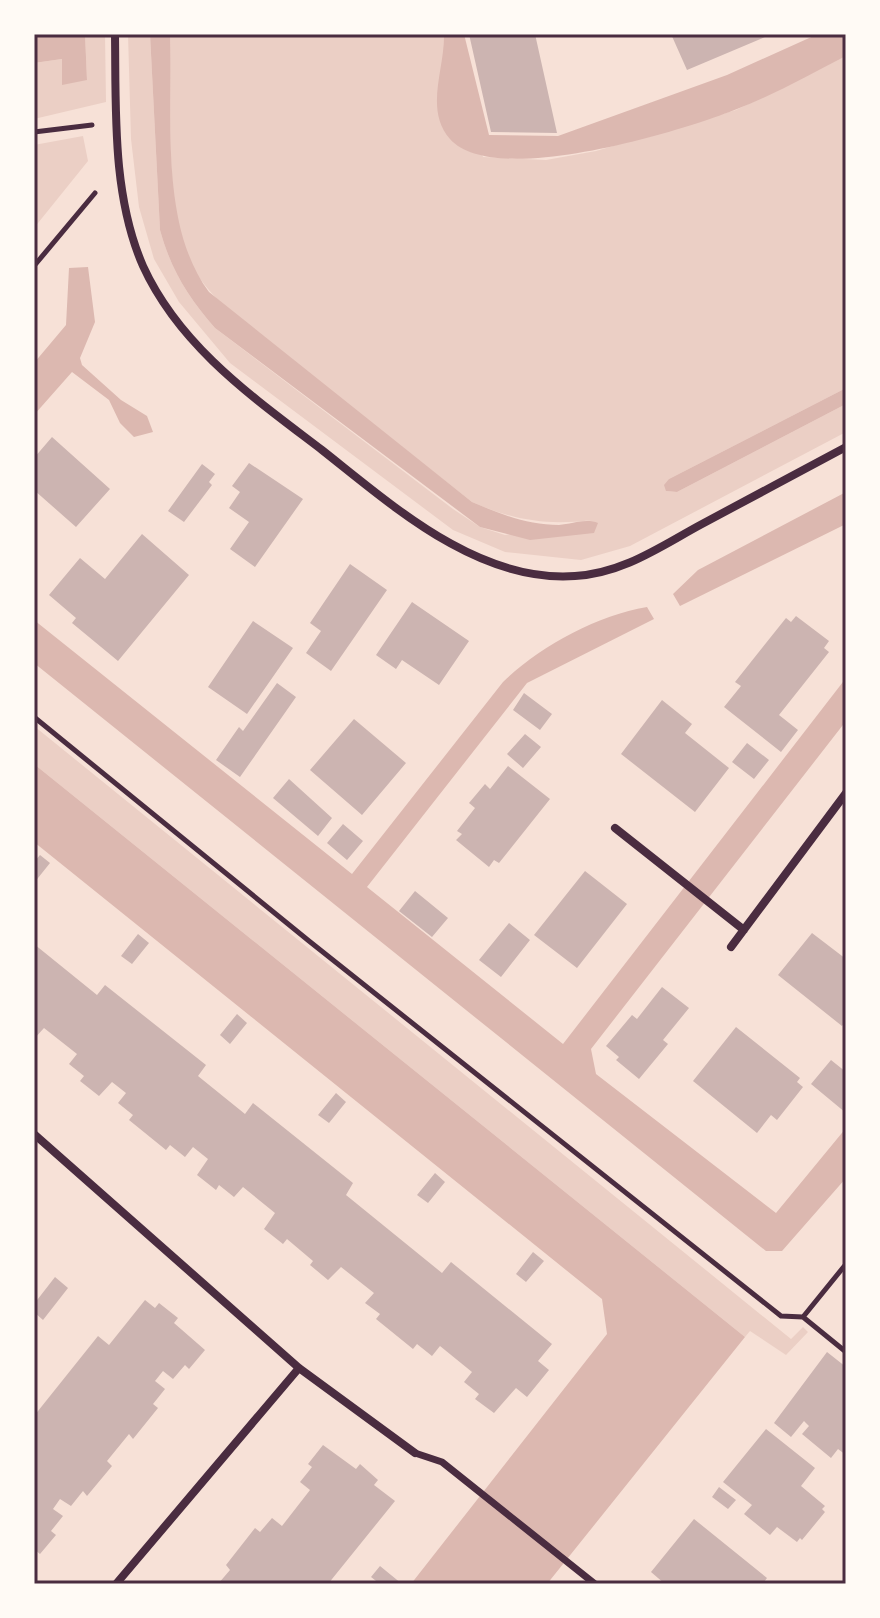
<svg xmlns="http://www.w3.org/2000/svg" width="880" height="1618" viewBox="0 0 880 1618" font-family="Poppins,sans-serif">
<style>
.green{fill:#ebcfc5}
.water{fill:#dcb8b0}
.building{fill:#ccb4b1}
.lines{fill:none;stroke-linecap:round;stroke-linejoin:round}
.path{stroke:#4a2c40;stroke-width:5}
.pedestrian{stroke:#4a2c40;stroke-width:7}
.minor{stroke:#4a2c40;stroke-width:8}
.neatline{fill:none;stroke:#4a2c40;stroke-width:3}
</style>
<rect width="100%" height="100%" fill="#f7e1d7"/>
<path class="green" d="M85,34H105L106,102L34,119V63L62,59L87,80Z
M128,34H150L160,230C171,270 188,297 215,328L453,509L480,527L505,535L592,520C547,526 513,520 472,502L228,310C208,291 191,271 183,244C165,185 172,97 170,34H444V49L483,157L546,160L596,151L736,110L846,56V388L669,479L666,491L677,492L846,404V432L630,546L581,560L505,552L453,530L230,363L179,302L154,259L139,207L131,139Z
M83,136L88,161L34,228V145Z
M34,726L791,1339L803,1327L808,1332L786,1355L750,1331L745,1337L34,764Z"/>
<path class="water" d="M34,34H85L87,80L62,85V59L34,63Z
M150,34H170C173,115 159,225 209,292L472,502C500,514 528,525 559,525C572,524 586,518 598,523L594,533L530,540L480,527L215,328C188,297 171,270 160,230Z
M444,34H464L489,135L558,136L727,75L818,34H846V56C810,74 774,95 737,109C682,131 494,189 450,139C424,109 445,69 444,34Z
M88,267L95,322L80,358L82,365L121,400L147,416L153,432L134,437L120,423L109,400L72,372L34,415V363L66,325L69,268Z
M846,388V404L677,492L666,491L664,485L669,479Z
M846,492V524L680,606L673,594L698,570Z
M647,607L654,619L527,683L367,887L563,1044L846,678V721L591,1049L596,1074L776,1213L846,1128V1178L782,1251H766L34,663V620L352,874L503,682C540,646 596,616 647,607Z
M34,764L745,1337L547,1584H411L607,1334L602,1299L34,842Z"/>
<path class="building" d="M469,34H535L557,133L491,132Z
M671,34H772L687,70Z
M52,437L110,489L76,527L34,490V458Z
M249,463L303,499L255,567L230,549L249,522L229,508L240,492L232,486Z
M202,464L215,474L209,482L212,485L184,522L168,511Z
M142,534L189,575L118,661L72,623L76,618L49,595L80,558L105,579Z
M350,564L387,590L331,671L306,653L321,631L310,623Z
M412,602L469,641L439,685L402,660L396,669L376,655Z
M796,616L829,641L824,648L829,652L779,715L798,730L781,752L724,707L741,686L735,682L786,618L791,622Z
M253,621L293,648L247,714L208,687Z
M277,683L296,697L240,777L216,760L239,727L243,731Z
M524,693L552,714L540,730L513,710Z
M662,700L692,724L685,733L729,768L695,812L621,754Z
M354,719L406,763L362,815L310,770Z
M525,734L541,747L523,768L507,754Z
M747,743L769,760L754,779L732,762Z
M508,766L550,799L499,863L494,860L489,867L456,840L462,834L457,831L475,808L469,803L485,784L490,789Z
M289,779L332,818L318,836L273,798Z
M343,824L363,841L347,860L327,843Z
M40,855L50,863L34,883V862Z
M585,871L627,904L577,968L534,935Z
M415,891L448,918L432,937L399,911Z
M509,923L530,940L501,977L479,960Z
M812,933L846,959V1021L842,1026L778,975Z
M138,934L149,943L132,964L121,956Z
M34,944L97,995L105,985L206,1065L198,1076L245,1114L253,1103L353,1183L346,1195L442,1273L451,1262L552,1344L538,1361L549,1370L527,1397L516,1388L494,1413L475,1399L479,1394L464,1382L472,1372L440,1346L432,1356L417,1344L413,1349L376,1319L380,1314L365,1303L374,1293L341,1267L328,1280L310,1265L313,1261L287,1239L283,1244L264,1229L275,1213L243,1187L234,1197L219,1185L216,1190L197,1175L208,1159L193,1147L185,1157L170,1145L166,1150L129,1120L133,1115L118,1103L126,1093L112,1082L99,1096L80,1081L84,1076L69,1064L77,1054L44,1028L34,1039Z
M662,987L689,1008L663,1040L668,1044L639,1079L616,1060L619,1057L606,1046L632,1015L637,1019Z
M237,1014L247,1023L230,1044L220,1035Z
M736,1027L800,1078L797,1082L803,1087L777,1120L771,1115L757,1133L693,1081Z
M831,1060L846,1072V1113L811,1084Z
M336,1093L346,1102L329,1123L318,1115Z
M435,1173L445,1182L428,1203L417,1195Z
M533,1252L544,1261L526,1282L516,1274Z
M55,1277L68,1288L43,1320L34,1312V1304Z
M145,1300L155,1308L159,1303L178,1318L174,1323L205,1350L189,1369L185,1365L173,1379L163,1371L155,1381L165,1389L153,1404L158,1408L133,1439L129,1434L107,1461L112,1466L87,1496L83,1491L71,1506L60,1499L53,1509L63,1516L51,1531L56,1535L40,1554L34,1549V1416L98,1336L109,1345Z
M827,1352L846,1367V1455L838,1449L831,1458L802,1434L809,1426L804,1421L791,1437L774,1423Z
M766,1429L815,1468L801,1486L825,1506L822,1509L825,1512L802,1540L800,1538L797,1542L777,1527L770,1535L744,1514L752,1505L723,1482Z
M323,1445L356,1469L360,1464L378,1480L374,1485L395,1501L328,1584H218L230,1570L226,1565L255,1528L260,1532L272,1518L282,1526L310,1490L300,1482L312,1467L308,1464Z
M719,1487L736,1500L728,1509L712,1497Z
M694,1519L767,1578L764,1582L768,1584H665L651,1572Z
M380,1566L402,1584H380L371,1577Z"/>
<g class="lines">
<path class="path" d="M34,132L92,125
M34,266L95,193
M34,717L309,941L781,1316L803,1317L846,1264
M803,1317L846,1352"/>
<path class="pedestrian" d="M415,1453L442,1462L595,1584"/>
<path class="minor" d="M115,34C116,110 112,195 143,266C180,347 254,398 322,450C393,506 478,583 575,576C624,573 661,546 702,524C750,498 798,473 846,447
M615,828L744,930
M731,947L846,793
M34,1134L299,1368L415,1453
M116,1584L299,1368"/>
</g>
<rect width="880" height="1618" fill="none" stroke="#fffaf5" stroke-width="72"/>
<rect x="36" y="36" width="808" height="1546" class="neatline"/>
</svg>
